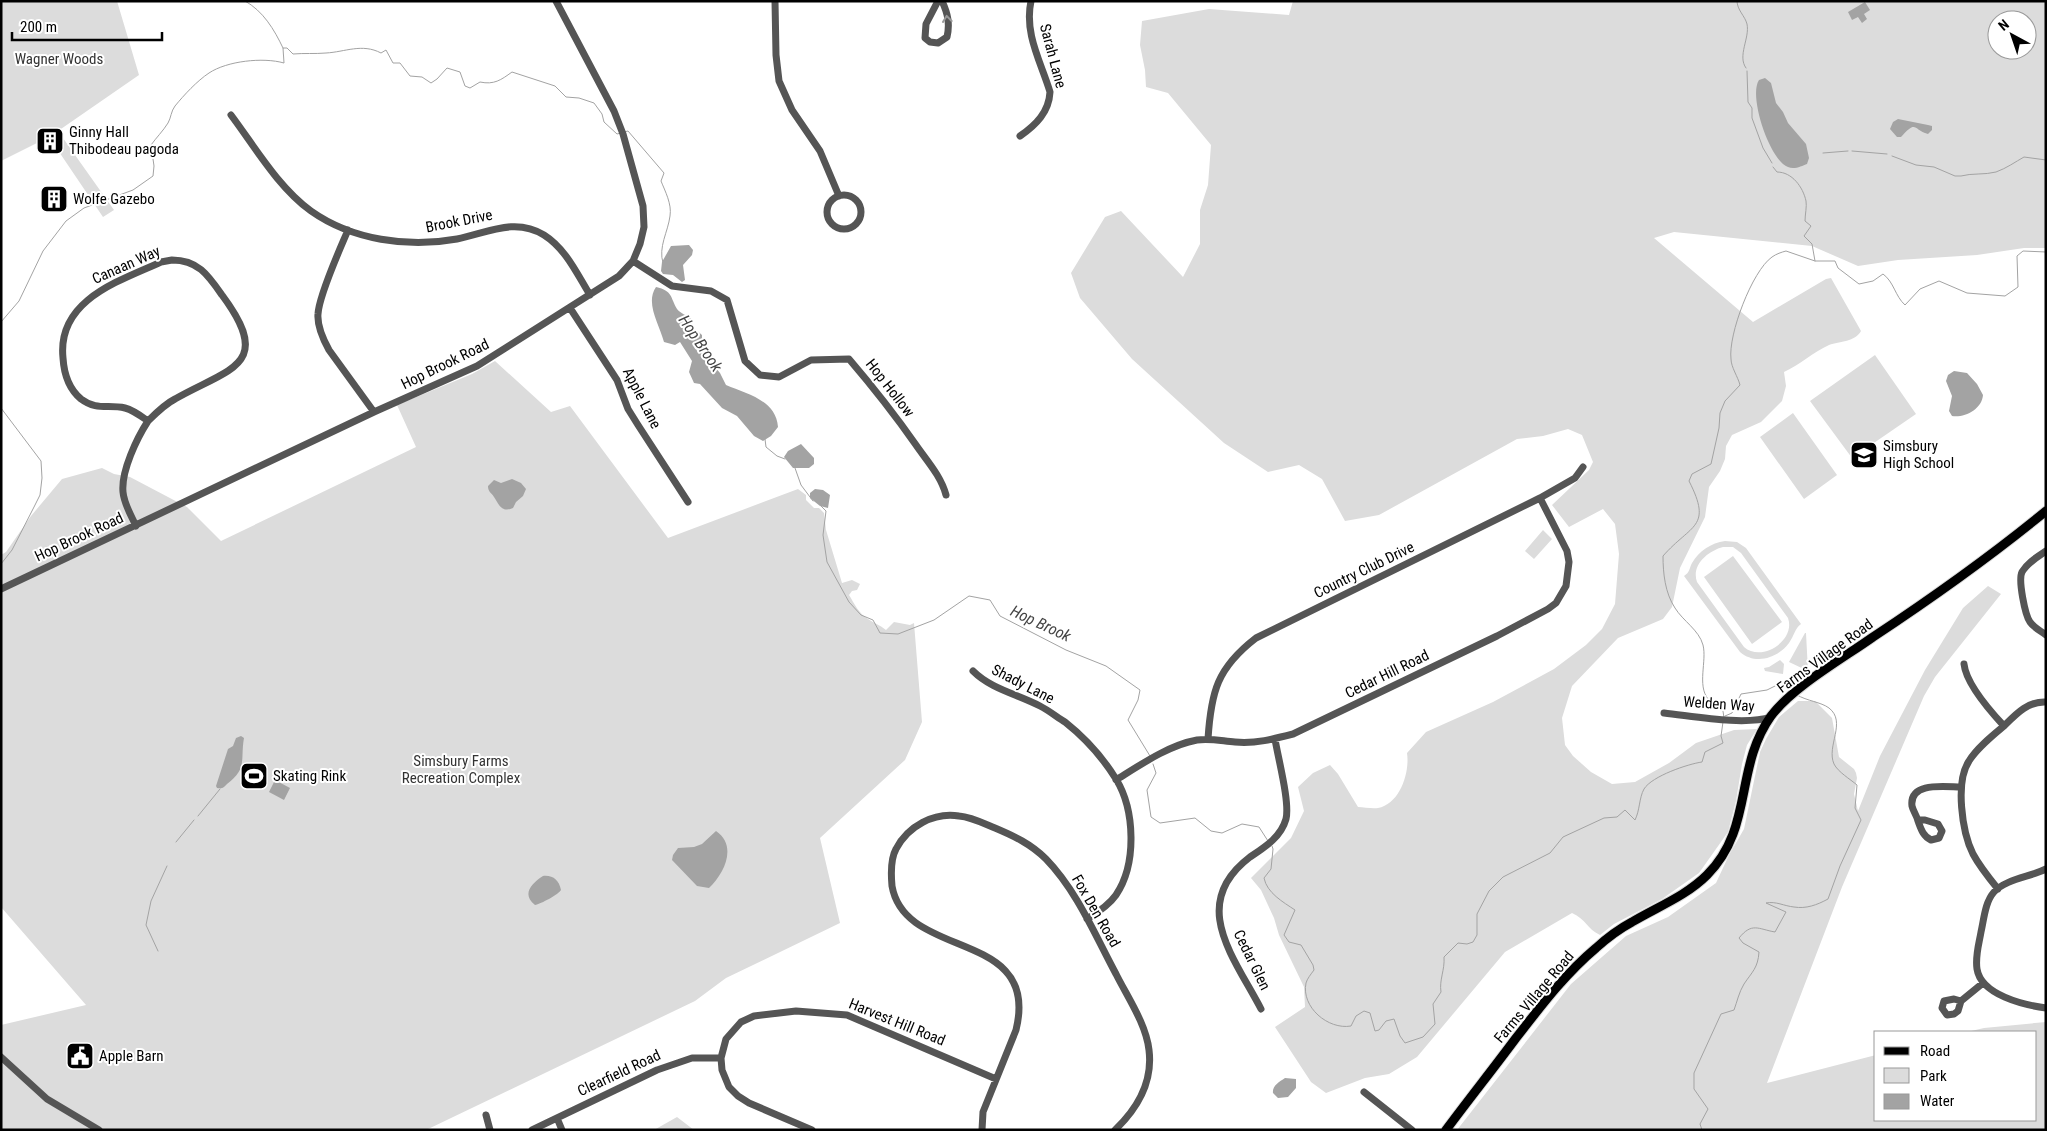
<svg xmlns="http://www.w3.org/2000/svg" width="2047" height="1131" viewBox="0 0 2047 1131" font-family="'Roboto Condensed',sans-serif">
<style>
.green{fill:#dcdcdc;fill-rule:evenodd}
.water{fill:#a3a3a3}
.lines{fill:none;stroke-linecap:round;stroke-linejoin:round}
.stream{stroke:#a3a3a3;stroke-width:1}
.major-casing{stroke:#dbdbdb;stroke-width:11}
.minor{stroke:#555;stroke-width:7}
.major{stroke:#000;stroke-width:9}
.oneway{stroke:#999}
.labels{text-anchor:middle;stroke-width:4;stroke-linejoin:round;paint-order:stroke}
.street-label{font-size:15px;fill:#000;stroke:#fff}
.park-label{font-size:15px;fill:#333;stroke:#fff}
.poi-label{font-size:15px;fill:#000;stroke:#fff;text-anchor:start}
.water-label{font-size:16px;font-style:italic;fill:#444;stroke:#fff}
</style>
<rect width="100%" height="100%" fill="#fff"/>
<path class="green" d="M1,1H117L139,75L58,131L114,210L103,217L49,137L1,161Z
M1293,1H2046V248H2024L1977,255L1898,260L1858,266L1812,246L1674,232L1654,238L1753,322L1826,279L1831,278L1861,331C1855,342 1840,341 1829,345C1813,352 1800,365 1784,372L1786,386L1782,401L1761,422L1732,435L1726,446L1725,459L1720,471L1709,487L1705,517L1680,568L1672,607L1663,619L1618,638L1572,686L1562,718L1565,745L1573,756L1591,772L1612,784L1635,782L1669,763L1696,743L1734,730L1757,729L1747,745L1742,764L1736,801L1728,832L1699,873L1662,899L1614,924L1600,935C1587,929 1586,919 1572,913L1505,952L1417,1057L1389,1074L1365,1078L1326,1093L1311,1082L1275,1027L1305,1007L1304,987L1279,935L1274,918L1261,890L1251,878L1291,838L1304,811L1298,787L1313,773L1330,765L1338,774L1358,807C1364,807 1372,809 1378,808C1400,804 1410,772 1407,753L1426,732L1493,702L1554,669L1586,645L1602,629L1615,604L1619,554L1615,524L1603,509L1569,527L1552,505L1589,470L1593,462L1582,435L1568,429L1543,436L1517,439L1379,515L1345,521L1322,479L1299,465L1268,472L1224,443L1132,359L1080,298L1071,273L1105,217L1121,211L1183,277L1200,244V210L1208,185L1211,145L1168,93L1146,87L1145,70L1140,45L1142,21L1209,9L1289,15ZM1997,20H2027V50H1997Z
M1875,355L1916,414L1852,458L1810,401Z
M495,361L551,412L570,406L668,538L798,489L806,495V500L814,508H819L824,513L826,530L842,583L852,580L860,584L857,590L852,591L849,595C854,603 859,614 868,619C874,623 880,625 886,630L894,622L910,625L914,623L922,722L905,760L820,838L840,923L726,978L695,1001L426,1130H1V1025L86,1005L1,907V555L6,552L31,516L62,479L102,468L114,474L130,477L187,507L221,541L416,447L397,405L472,374Z
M1793,413L1837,475L1804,499L1760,437Z
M1543,530L1552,539L1534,559L1525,551Z
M1725,541L1737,542L1746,548L1801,624C1795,628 1794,636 1789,643C1777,659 1755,665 1740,652L1684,576C1690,572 1689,569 1692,563C1699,551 1711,543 1725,541ZM1723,547H1733L1741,553L1788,618C1796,640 1762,663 1744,647L1697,582C1691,565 1708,551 1723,547Z
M1733,556L1782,622L1752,644L1704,577Z
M1988,586L2001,594L1935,677L1924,696L1842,887L1767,1083L1876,1055V1120H2036V1032H1967L1984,1028L2046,1022V1130H1457L1571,984L1626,936L1668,917L1716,883L1729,855L1744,829L1760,752L1766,739L1779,717L1798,701H1815L1832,718L1839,757L1854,769L1856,773L1857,778L1854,794L1858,811L1880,756L1925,670L1963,608Z
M1805,633H1806L1808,671L1789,662Z
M1780,660L1784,664L1783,674L1765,671L1764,668L1769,667Z
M677,1117L694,1130H654Z"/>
<path class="water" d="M1865,2L1870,10L1864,14L1867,19L1862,23L1858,17L1852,20L1848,12Z
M1765,78L1771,83L1776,103L1783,112L1788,123L1806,144L1809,158L1807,164C1802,166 1794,170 1788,167C1770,161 1748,96 1759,80Z
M1898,119L1928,125L1932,126V130L1928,134C1913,130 1917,119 1901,137H1897L1890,129L1893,122Z
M689,245L693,250L692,255L683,265L685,280L682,282L673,275L663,274L661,271L662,262L671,246Z
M656,287C673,291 670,297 677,309C680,313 687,316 691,318L692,326L702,335V356L707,363L715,367L720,373L726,385C747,394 776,400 778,427L771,436L763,441L754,436L737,416L722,408L700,384L694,383L689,372L692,361L680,342L675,345L664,342C659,324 645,303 656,287Z
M1954,371L1967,373L1977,384L1983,395C1982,409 1965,418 1952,416L1949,411L1952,396L1946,381L1948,375Z
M801,444L814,458V464L809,468H793L784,457L788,451Z
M512,479L521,483L526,489L523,496L516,502L513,508C502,513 499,505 494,497C491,492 488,492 488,486L494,480L501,483Z
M815,489L823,490L830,495L828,508L820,506L810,498V493Z
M241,736L244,738C240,760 248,768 227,784C223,788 223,789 217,788L216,786L228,749L233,746L236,738Z
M275,780L290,788L284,800L269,792Z
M716,831C738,846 724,874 709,888L697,886L672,860L673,855L678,848L694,847L702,844Z
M543,876C553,875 559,880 561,890C559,894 541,904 535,905C521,894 532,883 543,876Z
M1285,1078L1296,1079V1088L1288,1097L1278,1098L1273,1093C1272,1086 1279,1082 1285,1078Z"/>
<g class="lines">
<path class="stream" d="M245,1C263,11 274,29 283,48
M1737,1C1737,10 1745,16 1747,24C1750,38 1737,56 1746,68
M1747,71L1748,102L1752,108V118L1763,148L1772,163
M624,132L628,131L664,173L661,181C665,191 672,204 670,216C668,232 658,247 663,263
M1852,151L1887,154
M1823,153L1848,151
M1892,156L1916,165L1934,167L1955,176H1961C1971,173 1985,175 1996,172C2007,168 2015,162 2024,157L2046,160
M1773,167L1777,172C1792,172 1803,187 1806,201C1807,206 1805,215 1805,221L1811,226L1804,236L1812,244L1815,261
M1,322L19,301L43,251L66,221L84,208L133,190L153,176L154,166L151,145C156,138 163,131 168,123C171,118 171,111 175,106C184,95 197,81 209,73C227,61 263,57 284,63L283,48H287L293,54C304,53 315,54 326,53C345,52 362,43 381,53L386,50L393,63H400L410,76L422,77L431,83L437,79L447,68L460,72L465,86L470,88L480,82C494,85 501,80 512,72L555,86L566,97L579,98L594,103L602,114L604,122L617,134L621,133
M1,408L41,461L42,478L40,495L34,507L12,550L1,564
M765,439L766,447L777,456L785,459
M795,468L801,485L813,501
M821,506L826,511L823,535L827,562L849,602L861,615L873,620L880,633L898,634L934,620L969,596L990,600L1000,616L1066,650L1106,666L1140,690L1138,700L1128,720L1150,756
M1725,716L1732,713L1741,694L1767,690L1777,685L1784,686L1790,690
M1724,718L1723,711C1719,707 1712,703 1708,699C1697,685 1707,661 1703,645C1699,630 1683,621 1675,608C1665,593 1663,573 1663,556C1691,524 1713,528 1689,481L1692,474L1711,464L1719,428L1720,413L1725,401L1740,385C1738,377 1731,367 1731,359C1728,335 1752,271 1772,257C1776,254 1782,252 1786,251L1815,261H1835L1838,268L1859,284L1873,281L1883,274C1894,282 1895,296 1905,305L1920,289L1939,281L1967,293L2005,296L2018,287L2017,256L2023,251L2046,252
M1153,764L1156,773L1147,790L1151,817L1160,823L1195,818L1211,831L1222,833L1242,824L1259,827L1268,841
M198,816L220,789
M176,842L194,820
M1272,846L1273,849L1271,869L1264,878C1267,893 1283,902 1295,910L1284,935L1289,942L1301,945L1313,965L1314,970C1311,974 1307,979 1306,983C1301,1007 1328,1030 1351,1026L1356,1016L1364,1011L1370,1013L1375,1031L1379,1030L1386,1021L1394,1019L1400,1036L1405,1043L1423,1037L1435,1024L1433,1004L1441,992C1439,980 1445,970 1444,957L1458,943L1467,944L1473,942L1477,935V914L1489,891L1503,877L1550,853L1563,837L1604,818L1617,817L1625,810L1635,820C1640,810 1639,798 1644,789C1652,776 1688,764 1702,762L1705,752L1723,743L1721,736L1723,722
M158,951L146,925L151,901L167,866
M1702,1130L1700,1124L1708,1109L1694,1089V1073L1721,1014L1734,1010C1737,1002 1739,992 1744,984C1752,972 1758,968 1759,952L1743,943L1739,938C1752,922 1758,929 1775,932L1786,912L1766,903C1776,901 1784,906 1794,907C1806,909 1817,905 1828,899L1840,866L1861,820L1855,808L1857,785C1850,779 1838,772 1834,764C1826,746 1847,722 1829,708C1821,702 1807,701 1797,695"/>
<defs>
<path id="major" d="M1446,1130C1469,1099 1493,1069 1516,1038C1541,1006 1565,974 1596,948C1607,938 1619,929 1632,922C1657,907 1686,896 1707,875C1754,828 1734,768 1771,716C1794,686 1842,659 1873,637C1932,598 1991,556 2046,511"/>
</defs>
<use href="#major" class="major-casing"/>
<path class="minor" d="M775,1L776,55L779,81L792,110L820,151L839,196
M938,1L926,24L925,38L930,42L938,43L947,37C950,24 948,14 942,1
M231,115C255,147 278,187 311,211C352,240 408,248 457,239C487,233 515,217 544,235C566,249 577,274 590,295
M1020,136C1036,125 1049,112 1050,92C1041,62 1024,34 1031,1
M827 212a17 17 0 1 1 34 0a17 17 0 1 1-34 0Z
M348,230C340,249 319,295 318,314C317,326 323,339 329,350L374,412
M172,260C198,260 208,275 222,295C275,366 229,368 175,399C165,404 156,413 148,421C141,416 133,410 125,408C108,404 97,411 81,399C69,389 64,374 63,358C57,300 119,281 161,262Z
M633,261L672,286L711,291L727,300L745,361L760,375L779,377L811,360L849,359C873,387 895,415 916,445C927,461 941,476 946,495
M570,308L617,380L628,409L638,425L688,502
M136,526C131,515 124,504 123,492C121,471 137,438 148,421
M2046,551C2037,557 2027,563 2022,572C2018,580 2025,615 2030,622C2034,628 2041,631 2046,635
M1,589L374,412L477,366L619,276L633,261L640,244L644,227L643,206L623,134L614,111L556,1
M1964,664C1966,683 1991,712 2004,726
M973,671C991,689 1017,694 1040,706C1048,710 1057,717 1065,722C1084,737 1103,758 1116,779C1135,810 1137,864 1116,895C1109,905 1097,913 1087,919
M1664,713C1693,716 1744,726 1771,717
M1208,739C1211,692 1217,668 1256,638L1540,498L1575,478L1583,467
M1116,780C1140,765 1169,745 1197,740C1210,738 1222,741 1235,742C1255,744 1274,739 1293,734L1497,636L1548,609L1556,603L1566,586L1569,562L1567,551L1540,498
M1918,820H1925L1938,824L1942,831L1939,838L1931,840C1923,836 1921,829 1918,821C1917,816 1913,811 1912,806C1909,781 1946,787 1961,787
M2046,869C2030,877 2006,879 1994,892C1985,902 1984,919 1981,932C1979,944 1975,956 1977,969C1981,995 2024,1005 2046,1008
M1998,889C1989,878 1980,867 1973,854C1962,832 1955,782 1969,761C1977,748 1992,736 2004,726C2016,714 2028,701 2046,702
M1961,1001L1958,1011L1954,1014L1947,1015L1942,1008L1944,1001L1954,999L1961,1001L1983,983
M1261,1009C1234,957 1188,904 1250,857C1265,847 1281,837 1286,819C1290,802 1278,758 1275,739
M1,1057L47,1099L99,1130
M1364,1092L1412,1130
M486,1115L490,1130
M557,1118L562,1130
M532,1130L657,1070L692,1058H721
M812,1130L749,1103L738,1096L729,1087L722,1070L721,1058L726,1039L741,1022L754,1016L796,1011L847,1015L996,1079
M982,1130L983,1112L1016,1030C1041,928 905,961 892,886C891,875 891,858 896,849C908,826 934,812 959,816C971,817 983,823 995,828C1014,836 1031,844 1046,859C1077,891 1095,935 1116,974C1128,998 1146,1024 1149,1050C1153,1082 1137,1109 1115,1130"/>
<use href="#major" class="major"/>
</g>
<defs><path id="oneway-chevron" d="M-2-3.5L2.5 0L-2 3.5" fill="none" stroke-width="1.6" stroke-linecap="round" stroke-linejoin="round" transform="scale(1.25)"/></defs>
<use class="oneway" href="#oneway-chevron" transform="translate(947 19) rotate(-97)"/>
<defs>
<symbol id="building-square" viewBox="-11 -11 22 22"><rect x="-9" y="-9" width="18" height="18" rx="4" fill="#000" stroke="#fff"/><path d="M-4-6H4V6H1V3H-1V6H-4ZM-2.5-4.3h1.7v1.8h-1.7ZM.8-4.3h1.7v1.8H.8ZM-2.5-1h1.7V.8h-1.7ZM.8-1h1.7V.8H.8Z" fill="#fff"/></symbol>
<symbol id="school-square" viewBox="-11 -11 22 22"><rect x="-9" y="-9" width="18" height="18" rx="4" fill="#000" stroke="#fff"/><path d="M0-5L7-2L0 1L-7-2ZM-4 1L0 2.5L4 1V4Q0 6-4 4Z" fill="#fff"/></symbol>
<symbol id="stadium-square" viewBox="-11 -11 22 22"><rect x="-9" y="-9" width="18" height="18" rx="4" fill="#000" stroke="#fff"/><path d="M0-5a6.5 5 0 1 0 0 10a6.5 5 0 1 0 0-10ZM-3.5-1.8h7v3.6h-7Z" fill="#fff"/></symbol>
<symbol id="civic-square" viewBox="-11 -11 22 22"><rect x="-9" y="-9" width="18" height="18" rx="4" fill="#000" stroke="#fff"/><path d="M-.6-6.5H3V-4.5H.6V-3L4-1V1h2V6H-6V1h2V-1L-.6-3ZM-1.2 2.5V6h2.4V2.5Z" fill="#fff"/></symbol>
</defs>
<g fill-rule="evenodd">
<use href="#building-square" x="34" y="125" width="32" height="32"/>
<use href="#building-square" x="38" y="183" width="32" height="32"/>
<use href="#school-square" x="1848" y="439" width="32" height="32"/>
<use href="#stadium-square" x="238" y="760" width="32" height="32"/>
<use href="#civic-square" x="64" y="1040" width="32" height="32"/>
</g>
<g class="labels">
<g class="street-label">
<text transform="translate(1053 56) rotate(75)" y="5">Sarah Lane</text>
<text transform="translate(459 221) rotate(-11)" y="5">Brook Drive</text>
<text transform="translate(126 265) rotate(-24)" y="5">Canaan Way</text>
<text transform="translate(445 364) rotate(-26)" y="5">Hop Brook Road</text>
<text transform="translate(890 388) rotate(52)" y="5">Hop Hollow</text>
<text transform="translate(642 398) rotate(63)" y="5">Apple Lane</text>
<text transform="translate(79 537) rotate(-25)" y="5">Hop Brook Road</text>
<text transform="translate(1364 570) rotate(-26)" y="5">Country Club Drive</text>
<text transform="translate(1825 656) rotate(-36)" y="5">Farms Village Road</text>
<text transform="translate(1387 674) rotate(-26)" y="5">Cedar Hill Road</text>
<text transform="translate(1023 684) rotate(27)" y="5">Shady Lane</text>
<text transform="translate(1719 704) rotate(4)" y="5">Welden Way</text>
<text transform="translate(1096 911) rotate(60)" y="5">Fox Den Road</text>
<text transform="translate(1252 960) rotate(64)" y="5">Cedar Glen</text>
<text transform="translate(1534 997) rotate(-50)" y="5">Farms Village Road</text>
<text transform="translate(897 1022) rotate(22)" y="5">Harvest Hill Road</text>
<text transform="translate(619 1073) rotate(-25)" y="5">Clearfield Road</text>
</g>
<g class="park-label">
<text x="59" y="64">Wagner Woods</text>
<text x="461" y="766">Simsbury Farms<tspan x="461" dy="17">Recreation Complex</tspan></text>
</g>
<g class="poi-label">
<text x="69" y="137">Ginny Hall<tspan x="69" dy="17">Thibodeau pagoda</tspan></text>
<text x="73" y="204">Wolfe Gazebo</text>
<text x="1883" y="451">Simsbury<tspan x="1883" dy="17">High School</tspan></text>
<text x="273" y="781">Skating Rink</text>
<text x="99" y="1061">Apple Barn</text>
</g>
<g class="water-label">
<text transform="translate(701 343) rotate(56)" y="6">Hop Brook</text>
<text transform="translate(1041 623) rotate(25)" y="6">Hop Brook</text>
</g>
</g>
<rect width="2047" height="1131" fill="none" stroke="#000000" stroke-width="5"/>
<rect x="1874" y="1031" width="162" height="90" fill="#ffffff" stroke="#999999"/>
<rect x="1884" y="1047" width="25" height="8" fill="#000000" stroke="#999999"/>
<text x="1920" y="1056" font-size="15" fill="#000000">Road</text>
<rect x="1884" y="1068" width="25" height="15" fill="#dcdcdc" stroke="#999999"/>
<text x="1920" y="1081" font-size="15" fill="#000000">Park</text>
<rect x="1884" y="1094" width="25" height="15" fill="#a3a3a3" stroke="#999999"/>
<text x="1920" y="1106" font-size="15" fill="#000000">Water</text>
<g transform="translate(2012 35) rotate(320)"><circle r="24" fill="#ffffff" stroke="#999999"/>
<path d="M0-4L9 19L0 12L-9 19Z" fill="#000000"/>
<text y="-8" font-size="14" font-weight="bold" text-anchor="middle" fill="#000000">N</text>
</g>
<path d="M12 32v8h150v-8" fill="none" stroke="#000000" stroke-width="2.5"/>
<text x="20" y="32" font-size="15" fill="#000000" stroke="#ffffff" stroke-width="4" paint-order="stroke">200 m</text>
</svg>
